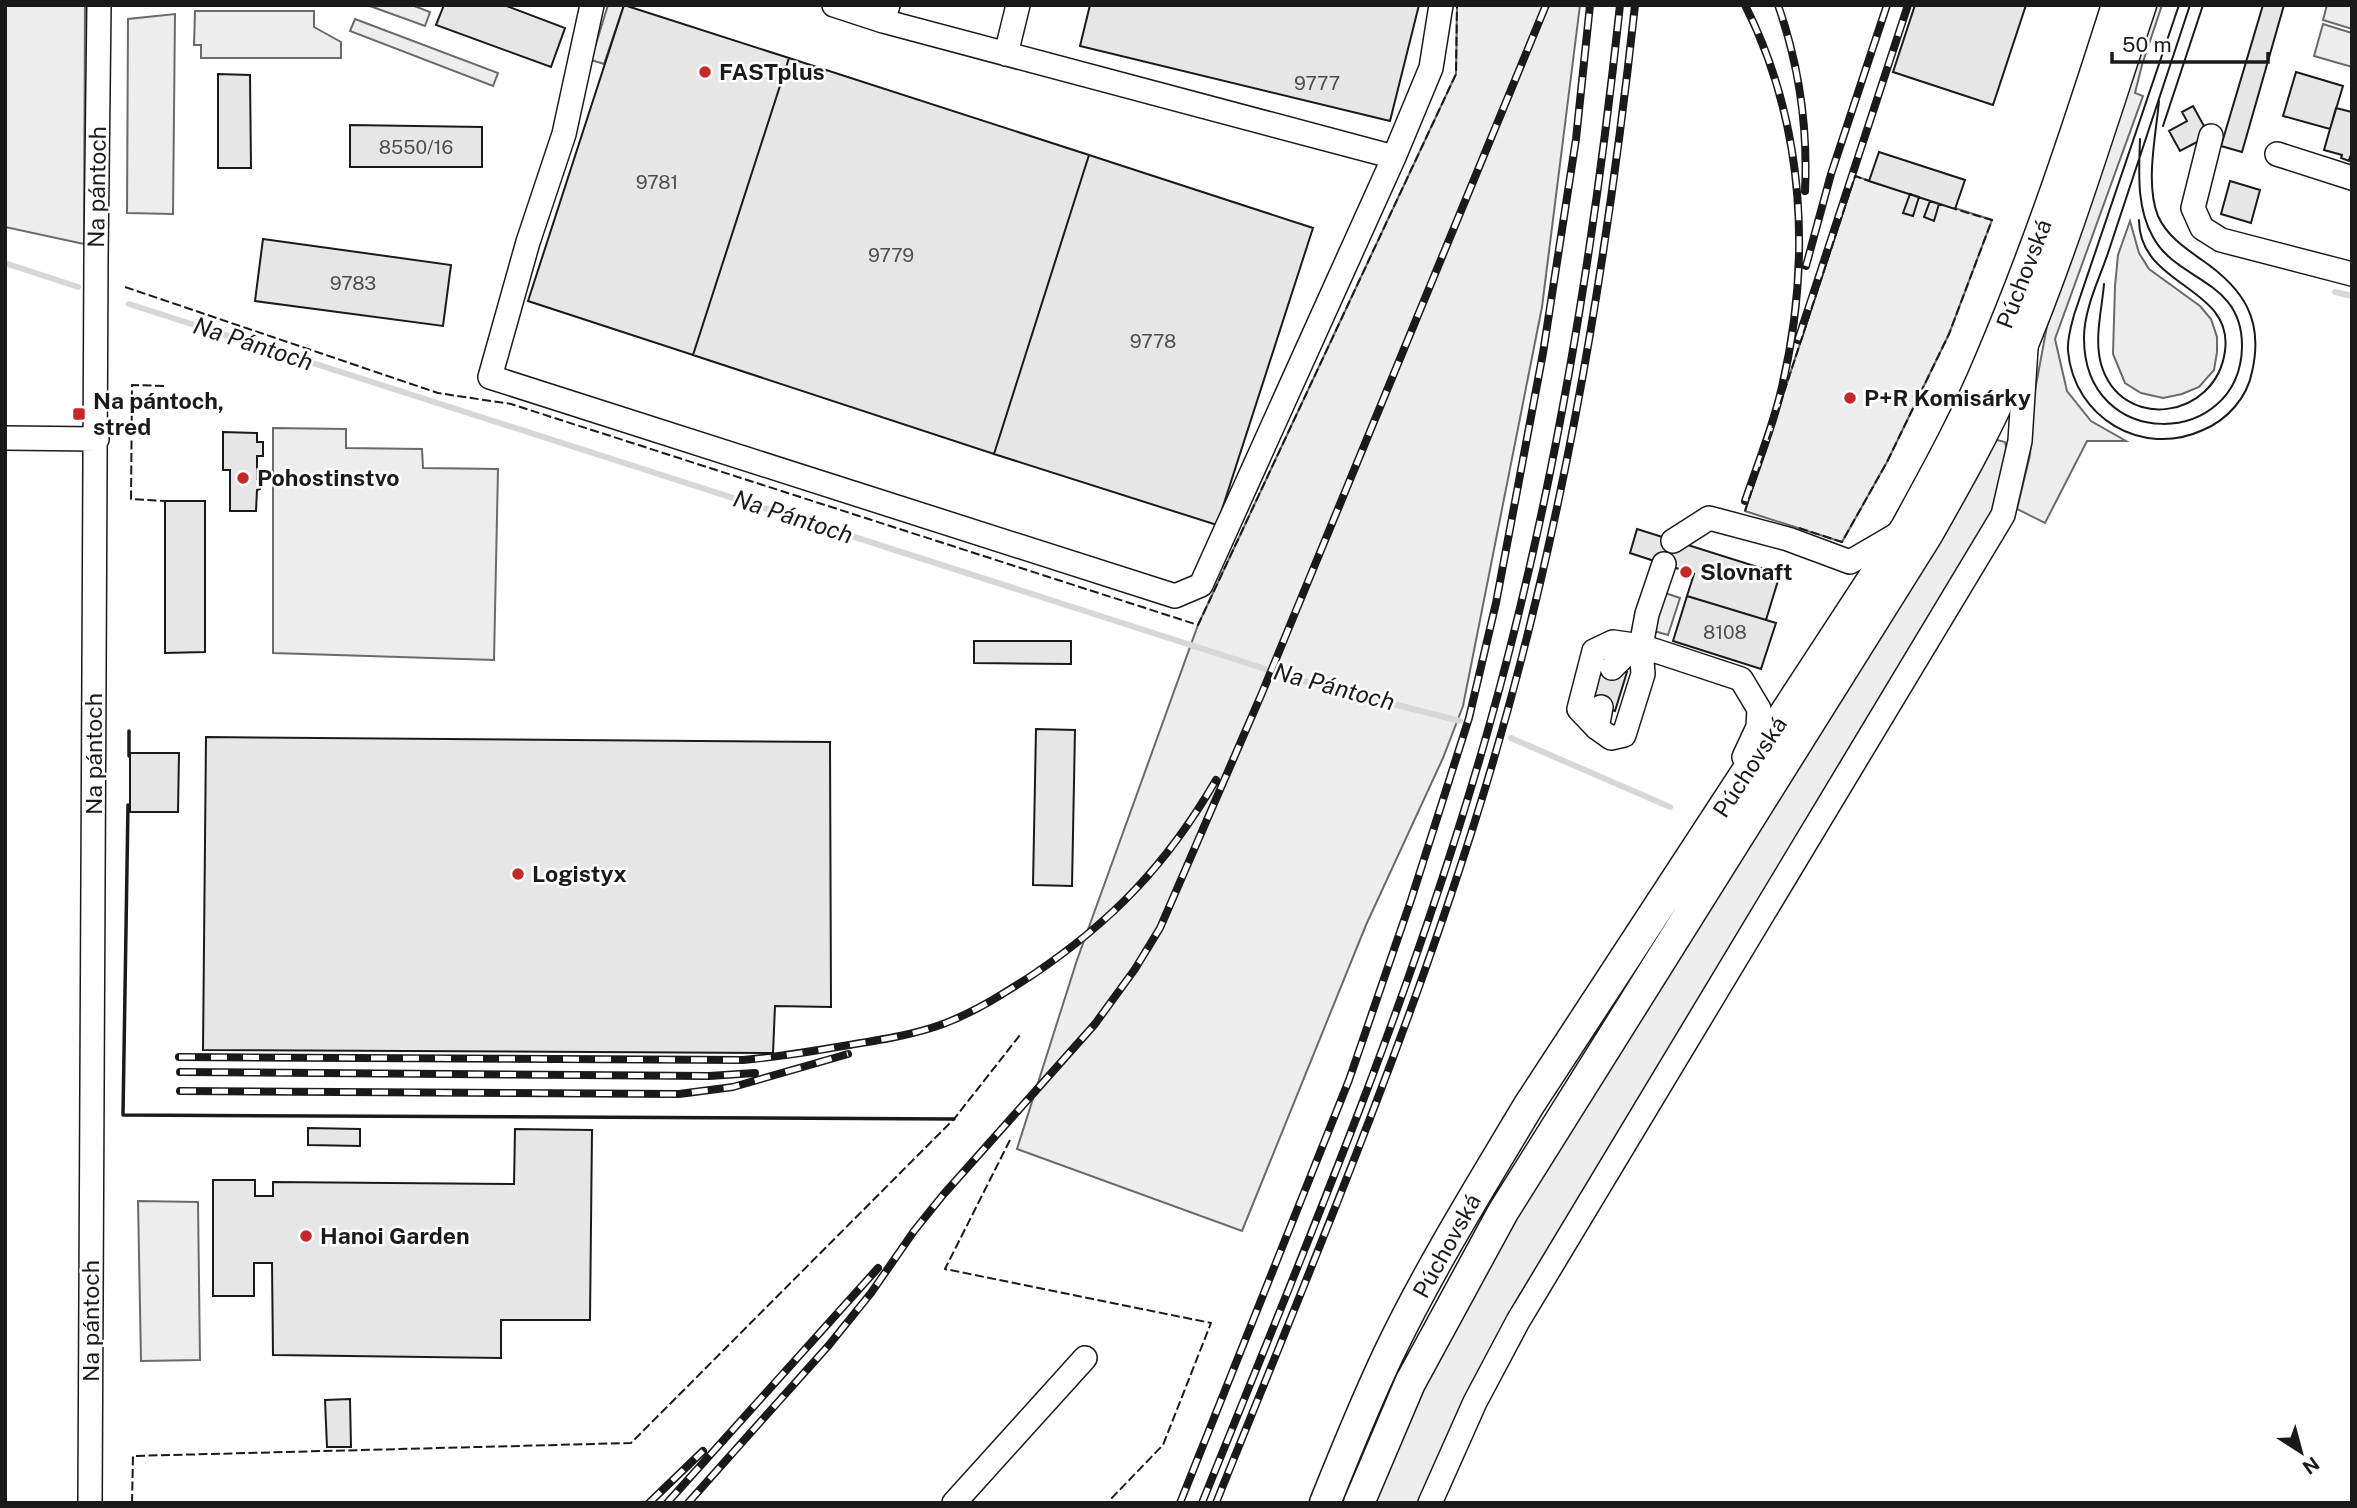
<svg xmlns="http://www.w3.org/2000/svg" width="2357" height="1508" viewBox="0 0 2357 1508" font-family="'Public Sans',sans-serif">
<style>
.built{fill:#ededed;stroke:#6a6a6a;stroke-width:2}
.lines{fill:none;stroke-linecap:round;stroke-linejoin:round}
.stream{stroke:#d7d7d7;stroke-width:6}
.building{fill:#e6e6e6;stroke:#1a1a1a;stroke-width:2}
.minor-casing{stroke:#1a1a1a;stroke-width:26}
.major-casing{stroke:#1a1a1a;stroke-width:33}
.minor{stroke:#fff;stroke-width:23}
.major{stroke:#fff;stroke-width:30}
.tram{stroke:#1a1a1a;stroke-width:2}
.rail-casing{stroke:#1a1a1a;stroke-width:8}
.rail{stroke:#fff;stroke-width:5;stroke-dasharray:16;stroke-linecap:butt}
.fence{stroke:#1a1a1a;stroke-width:2;stroke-dasharray:9 3.5;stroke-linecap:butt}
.wall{stroke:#1a1a1a;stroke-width:3.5}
.poi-dot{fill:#c62828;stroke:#fff;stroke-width:2.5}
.labels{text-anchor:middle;stroke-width:5;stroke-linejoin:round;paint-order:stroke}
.number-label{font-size:19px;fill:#4d4d4d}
.poi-label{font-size:23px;font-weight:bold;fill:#1a1a1a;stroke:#fff;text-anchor:start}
.street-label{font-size:23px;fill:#1a1a1a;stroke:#fff}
.water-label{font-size:24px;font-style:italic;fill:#1a1a1a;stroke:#fff}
</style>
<rect width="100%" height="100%" fill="#fff"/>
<path class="built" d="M5,5H85L84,244L5,227Z
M367,5H412L430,12L425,26Z
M608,5H624L604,64L591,60Z
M1457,5H1580L1542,307L1463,706L1443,758L1366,925L1242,1231L1017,1149L1077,960L1198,625L1456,74Z
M2152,5H2162L2142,65L2135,93L2143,96L2055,339L2067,391L2091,421L2126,441H2087L2045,523L2017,509L2030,455L2033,401L2047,326Z
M2327,5H2352V29L2323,20Z
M195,11H314V27L341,42V58H201V45H194Z
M175,14L173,214L127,213L128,19Z
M355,19L498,73L493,86L350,31Z
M2323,24L2352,33V67L2314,56Z
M1855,176L1992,220L1949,334L1887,462L1842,542L1745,511Z
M2130,221L2139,253L2149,269L2200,306L2211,319L2217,337V352L2214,370L2199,387L2182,394L2163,398L2141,393L2125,383L2113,354L2115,286L2118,255Z
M273,428L346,429V448L422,449L423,468L498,469L494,660L273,653Z
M1997,440L2005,442L2009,459L1995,505L1974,544L1630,1113L1490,1351L1418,1503H1371L1439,1352L1499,1243L1992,445Z
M1665,593L1680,598L1668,635L1654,631Z
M138,1201L198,1202L200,1360L141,1361Z"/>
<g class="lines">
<path class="stream" d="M5,263L78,287
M2335,292L2352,296
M129,304L1303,681L1460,721
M1511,738L1670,807"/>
</g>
<path class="building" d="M444,5H504L565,28L551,67L436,25Z
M624,5L789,58L693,355L528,301Z
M1090,5H1419L1390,121L1080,46Z
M1915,5H2026L1993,105L1893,72Z
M2263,5H2284L2242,152L2221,146Z
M789,58L1089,155L994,454L693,355Z
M2296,72L2343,86L2330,129L2283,116Z
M218,74L250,75L251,168H218Z
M2193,106L2204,126L2199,141L2180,151L2169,131L2187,121L2182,112Z
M2336,108L2352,112V158L2350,157L2349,161L2341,158L2342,155L2324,150Z
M350,125L482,127V167H350Z
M1879,152L1965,180L1955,209L1869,181Z
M1089,155L1313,228L1217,525L994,454Z
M2230,181L2260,190L2251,223L2221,214Z
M1910,194L1919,197L1913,216L1903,213Z
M1930,201L1939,204L1934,221L1924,217Z
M263,239L451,265L443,326L255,301Z
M223,432L257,433V442H263V456H257V479H259L260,489L257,490L256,511H230V470H223Z
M165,501H205V652L165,653Z
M1637,529L1780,574L1766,620L1687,596L1694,574L1630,553Z
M1687,596L1776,623L1761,669L1673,641Z
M974,641H1071V664L974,663Z
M1601,665L1627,672L1615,711L1589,703Z
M1036,729L1075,730L1072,886L1033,885Z
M206,737L830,742L831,1007L775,1006L773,1053L203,1050Z
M130,753H179L178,812H130Z
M308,1128L360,1129V1146L308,1145Z
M515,1129L592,1130L590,1320H501V1358L273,1355L272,1263H254V1296H213V1180H255V1196H273V1182L514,1184Z
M350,1399L351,1447H327L325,1400Z"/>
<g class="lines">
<defs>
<path id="minor" d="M592,5L564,134L528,242L490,377L1175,596L1201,585L1394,157L883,21
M834,5L883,21L888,5
M1006,54L1018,5
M2211,136L2193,208L2202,228L2221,240L2352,274
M2277,154L2352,178
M1394,157L1431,68L1441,5
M5,438L97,439
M1673,541L1709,518L1788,539L1850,562L1898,534
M1664,564L1647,614L1641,646L1741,679L1759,709L1758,727L1744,757
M1612,668L1626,654L1641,646
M1601,707L1597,728L1611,738L1624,735L1643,674L1641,646
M1597,728L1579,709L1594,651L1613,642L1641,646
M90,1503L96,257L99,5
M954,1503L1085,1358
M1430,1503L1475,1402L1518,1321L2003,515L2020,441L2026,348"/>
<path id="major" d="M1325,1503C1345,1453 1365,1404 1388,1355C1429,1269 1480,1187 1529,1105L1906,528C1936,473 1966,419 1990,361C2039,246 2079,125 2117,5
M1359,1503L1410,1383L1503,1212L1927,535C1956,484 1985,433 2008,380C2061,258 2099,130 2141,5"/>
</defs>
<use href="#minor" class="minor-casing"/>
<use href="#major" class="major-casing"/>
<use href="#minor" class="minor"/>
<use href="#major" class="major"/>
<path class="tram" d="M2159,101C2156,135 2145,184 2158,216C2167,236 2185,248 2202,260C2244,289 2264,320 2252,372C2247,398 2227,420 2203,430C2142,458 2074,418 2068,351C2067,339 2071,326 2074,315L2179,5
M2163,126L2203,5
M2140,139C2139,171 2136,207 2153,237C2177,282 2243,279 2242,347C2240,449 2084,453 2084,338C2084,307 2101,276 2110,247C2136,166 2164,86 2190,5
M2104,284C2102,309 2094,338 2101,364C2121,433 2216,419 2225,351C2234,286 2139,287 2139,220"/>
<defs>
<path id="rail" d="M1778,5C1799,65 1808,128 1805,191
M1806,266L1831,174L1887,5
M1798,340L1908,5
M1745,501C1757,466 1771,431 1780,395C1812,265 1806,126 1745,5
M179,1057L743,1060C779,1057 814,1051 849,1045C880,1040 913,1035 943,1024C975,1012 1003,994 1031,976C1113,921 1167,864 1216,780
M180,1072L709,1076L755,1073
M180,1091L679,1094L733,1087L848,1054
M649,1503L703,1451
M667,1503L878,1268
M688,1503L829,1345L871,1293L914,1231L943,1195L1095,1024L1135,969L1160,928L1262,693L1546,5
M1180,1503L1349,1080L1411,900L1469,718L1496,603L1543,353L1576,139L1590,5
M1202,1503C1305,1248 1413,995 1488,730C1555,493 1594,250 1620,5
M1216,1503C1307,1277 1402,1053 1475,821C1559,555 1605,281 1635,5"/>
</defs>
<use href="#rail" class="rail-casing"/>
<use href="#rail" class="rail"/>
<path class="fence" d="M125,287L438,393L511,404L1198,625L1456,74L1457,5
M164,386L132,385L131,499L165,501
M1745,511L1855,176L1869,181
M1799,528L1842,542L1887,462L1949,334L1992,220L1955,209
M1010,1140L945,1269L1211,1323L1163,1445L1107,1503
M132,1503L133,1456L631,1443L954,1119L1020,1035"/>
<path class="wall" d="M129,756V731
M128,805L123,1115L954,1119"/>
</g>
<g class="poi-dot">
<circle cx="705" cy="72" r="7"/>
<circle cx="1850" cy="398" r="7"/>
<rect x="72" y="407" width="14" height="14" rx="3.5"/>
<circle cx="243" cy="478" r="7"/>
<circle cx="1686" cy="572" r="7"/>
<circle cx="518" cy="874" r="7"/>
<circle cx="306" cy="1236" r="7"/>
</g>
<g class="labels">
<g class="number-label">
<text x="1317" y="90">9777</text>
<text x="416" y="154">8550/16</text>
<text x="657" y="189">9781</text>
<text x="891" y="262">9779</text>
<text x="353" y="290">9783</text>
<text x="1153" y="348">9778</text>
<text x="1725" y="639">8108</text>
</g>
<g class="poi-label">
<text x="719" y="80">FASTplus</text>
<text x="1864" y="406">P+R Komisárky</text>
<text x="93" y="409">Na pántoch,<tspan x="93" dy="26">stred</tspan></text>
<text x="257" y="486">Pohostinstvo</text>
<text x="1700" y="580">Slovnaft</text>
<text x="532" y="882">Logistyx</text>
<text x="320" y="1244">Hanoi Garden</text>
</g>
<g class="street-label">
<text transform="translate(97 187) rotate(-89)" y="8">Na pántoch</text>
<text transform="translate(2024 274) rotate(-69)" y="8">Púchovská</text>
<text transform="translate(94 754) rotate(-90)" y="8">Na pántoch</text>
<text transform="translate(1750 767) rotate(-57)" y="8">Púchovská</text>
<text transform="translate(1447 1246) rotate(-61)" y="8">Púchovská</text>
<text transform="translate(91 1321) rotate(-90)" y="8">Na pántoch</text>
</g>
<g class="water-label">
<text transform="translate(253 344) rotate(18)" y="8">Na Pántoch</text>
<text transform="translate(793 517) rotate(18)" y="8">Na Pántoch</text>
<text transform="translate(1334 687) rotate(15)" y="8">Na Pántoch</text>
</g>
</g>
<rect width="2357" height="1508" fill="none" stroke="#1a1a1a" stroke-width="14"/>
<g transform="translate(2301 1452) rotate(144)" stroke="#ffffff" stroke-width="5" paint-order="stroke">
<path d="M0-5L12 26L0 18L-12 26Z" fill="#1a1a1a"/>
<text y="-10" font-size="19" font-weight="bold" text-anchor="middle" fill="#1a1a1a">N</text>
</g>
<path d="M2112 52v10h156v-10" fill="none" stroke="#1a1a1a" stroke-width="3.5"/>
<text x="2122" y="52" font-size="21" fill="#1a1a1a" stroke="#ffffff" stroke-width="5" paint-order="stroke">50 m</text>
</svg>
